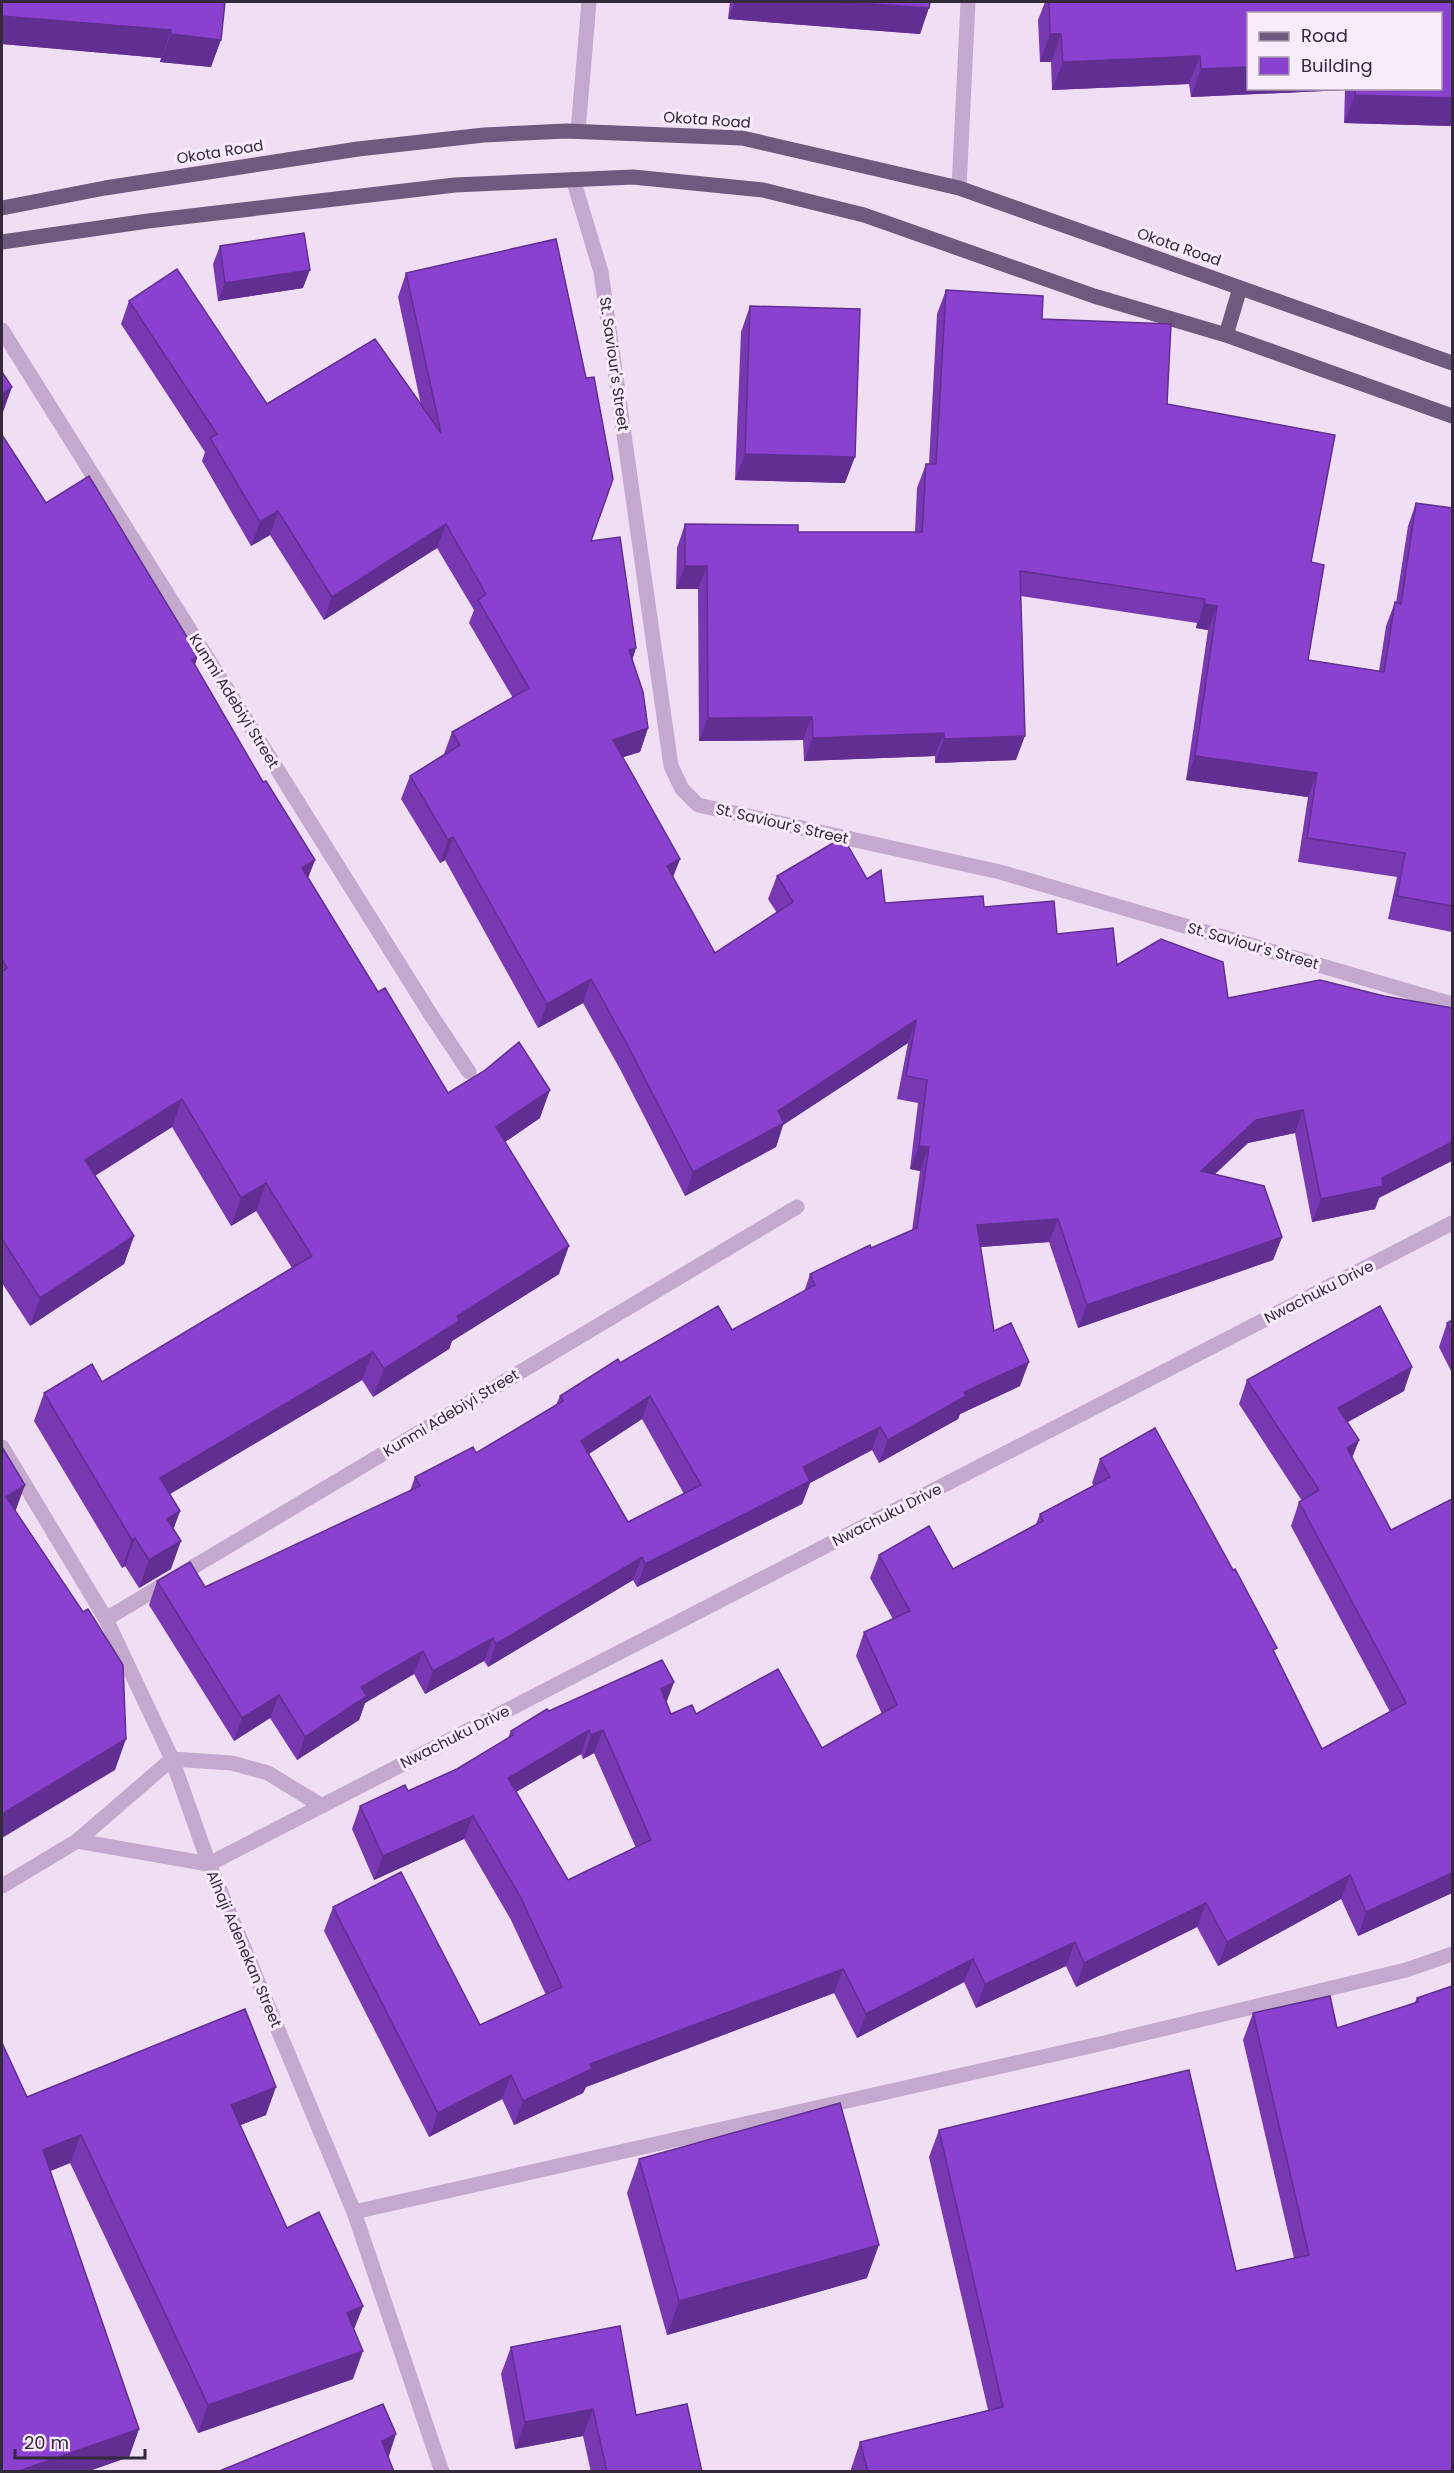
<svg xmlns="http://www.w3.org/2000/svg" width="1454" height="2473" viewBox="0 0 1454 2473" font-family="Poppins,sans-serif">
<style>
.lines{fill:none;stroke-linecap:round;stroke-linejoin:round}
.lane{stroke:#c4a8ce;stroke-width:15}
.street{stroke:#c4a8ce;stroke-width:15}
.primary{stroke:#6f597d;stroke-width:15}
.wall{fill:#7738b2;fill-rule:evenodd}
.shaded-wall{fill:#612e91}
.building{fill:#8a41cf;stroke:#612e91;stroke-width:1.5;fill-rule:evenodd}
.labels{text-anchor:middle;stroke-width:6;stroke-linejoin:round;paint-order:stroke}
.street-label{font-size:15px;fill:#33293a;stroke:#f8ebfb}
</style>
<rect width="100%" height="100%" fill="#f0def5"/>
<g class="lines">
<path class="lane" d="M578,131L589,2"/>
<path class="street" d="M573,179L601,272L671,766L682,789L698,805L1000,872L1452,1004
M959,188L968,2
M2,330L431,1015L469,1072
M2,1447L106,1619L172,1759L209,1864L354,2212L442,2472
M106,1619L797,1207
M172,1759L232,1763L268,1773L322,1806
M77,1841L209,1864
M209,1864L1452,1223
M2,1886L77,1841L172,1759
M354,2212L1104,2043L1406,1970L1452,1954"/>
<path class="primary" d="M2,208L105,188L358,149L484,135L566,131L742,138L959,188L1452,363
M2,242L148,221L455,185L633,177L763,190L864,215L1094,296L1226,335L1452,416
M1226,335L1240,288"/>
</g>
<path class="wall" d="M225,2L211,67L160,62L161,58L2,44Z
M730,2H930L920,34L728,19Z
M1045,2H1452V126L1344,123L1345,90L1191,97L1189,84L1052,90L1051,62H1040L1038,20ZM1440,14V88H1248Z
M220,246L303,288L218,301L213,264Z
M406,273L591,541L636,648L632,660L648,728L640,752L623,757L680,859L673,877L715,953L777,913L768,899L777,876L867,879L885,903L984,907L1057,934L1117,965L1228,998L1379,1198L1375,1209L1312,1222L1295,1133L1248,1143L1214,1174L1282,1237L1273,1260L1078,1328L1049,1242L980,1247L994,1331L1020,1386L960,1414L958,1419L879,1463L872,1450L810,1483L802,1504L637,1587L633,1580L488,1667L484,1661L425,1694L414,1674L365,1703L359,1720L297,1760L270,1718L234,1741L149,1605L157,1581L205,1587L410,1491L415,1477L476,1453L556,1405L560,1396L620,1363L732,1330L804,1292L810,1274L912,1231L920,1171L910,1169L918,1103L897,1099L908,1043L783,1125L776,1147L685,1196L620,1069L583,1003L538,1028L445,860L440,863L401,799L410,776L444,754L452,732L513,698L469,623L474,610L437,548L324,620L270,535L251,546L202,461L205,452L121,324L129,301L267,404L421,405L398,297ZM642,1419L684,1494L628,1522L589,1454Z
M946,290L1042,319L1167,404L1311,562L1308,660L1379,671L1386,626L1395,602L1396,603L1408,526L1416,503L1452,508V932L1388,919L1397,877L1298,862L1308,797L1186,780L1208,630L1196,628L1197,623L1021,596L1016,760L935,763V756L804,761L803,740L699,741L698,589H676L677,548L685,524L798,532H915L917,488L926,464H929L937,314Z
M750,306L845,483L735,480L741,332Z
M2,435L46,503L198,655L195,665L263,782L315,860L308,877L378,992L448,1093L540,1118L505,1142L559,1274L452,1341L449,1349L373,1397L362,1380L169,1494L180,1511L173,1529L171,1569L139,1588L125,1566L122,1568L34,1421L44,1393L102,1382L292,1268L256,1211L231,1226L172,1127L95,1176L134,1236L124,1264L30,1326L2,1283Z
M1452,1320V1373L1439,1347L1447,1323Z
M1247,1380L1404,1391L1347,1422L1359,1440L1352,1458L1452,1893L1358,1936L1341,1899L1218,1966L1197,1927L1076,1987L1066,1966L976,2008L964,1982L857,2038L834,1993L586,2087L583,2093L514,2125L502,2099L429,2137L324,1931L333,1907L480,2025L546,1995L511,1920L464,1839L374,1880L352,1829L360,1806L408,1791L457,1769L508,1738L511,1731L549,1711L674,1682L666,1702L671,1714H696L822,1748L882,1714L856,1656L864,1632L893,1619L870,1578L879,1555L953,1569L1036,1524L1040,1514L1094,1486L1092,1483L1100,1459L1275,1653L1322,1749L1390,1712L1291,1526L1299,1502L1302,1501L1239,1404ZM594,1753L636,1848L568,1880L516,1792L581,1754L583,1759Z
M1452,1986V2472H851V2469L860,2442L988,2410L929,2157L939,2130L1236,2271L1294,2258L1243,2040L1253,2013L1337,2028L1414,2004L1417,1998Z
M27,2097L266,2115L240,2125L287,2228L363,2306L354,2329L353,2379L198,2433L70,2163L50,2171L139,2429L129,2457L86,2472H2Z
M639,2159L867,2278L667,2335L627,2193Z
M511,2347L636,2415L702,2472H591L583,2436L515,2449L501,2374Z"/>
<path class="shaded-wall" d="M735,2H842L929,8L920,34L728,19Z
M2,16L171,30L161,58L2,44Z
M171,34L221,40L211,67L160,62Z
M1050,34H1061L1051,62H1040Z
M1200,56L1189,84L1052,90L1063,62Z
M1248,67V88H1346L1345,90L1191,97L1201,69Z
M1355,95L1452,98V126L1344,123Z
M310,270L303,288L218,301L225,283Z
M12,387L2,415V394Z
M745,454L855,457L845,483L735,480Z
M278,511L270,535L251,546L260,522Z
M446,524L437,548L324,620L332,597Z
M685,566H707L698,589H676Z
M1204,604L1217,606L1208,630L1196,628Z
M636,648L628,672L629,650Z
M198,655L188,683L192,660Z
M812,717L803,740L699,741L708,718Z
M648,728L640,752L604,763L613,740Z
M944,733L935,756L804,761L813,738Z
M1025,736L1016,760L935,763L944,739Z
M1195,756L1317,773L1308,797L1186,780Z
M453,837L445,860L440,863L448,840Z
M680,859L671,882L667,866Z
M315,860L304,888L302,868Z
M591,979L583,1003L538,1028L547,1004Z
M916,1020L908,1043L783,1125L776,1147L685,1196L693,1172L778,1111Z
M550,1090L540,1118L486,1155L496,1127Z
M182,1099L172,1127L75,1188L85,1160Z
M1303,1110L1295,1133L1248,1143L1193,1195L1201,1171L1256,1120Z
M1452,1142V1161L1379,1198L1375,1209L1312,1222L1321,1199L1382,1178Z
M919,1146L929,1147L920,1171L910,1169Z
M266,1183L256,1211L231,1226L241,1198Z
M1058,1219L1049,1242L968,1248L977,1225Z
M134,1236L124,1264L30,1326L40,1298Z
M1282,1237L1273,1260L1078,1328L1087,1305Z
M569,1246L559,1274L452,1341L449,1349L373,1397L384,1369L457,1316Z
M373,1352L362,1380L150,1506L160,1478Z
M1029,1362L1020,1386L960,1414L958,1419L879,1463L888,1440L964,1392Z
M1412,1367L1404,1391L1330,1432L1338,1408Z
M650,1396L642,1419L573,1464L581,1441Z
M880,1427L872,1450L810,1483L802,1504L637,1587L645,1564L803,1467Z
M1359,1440L1350,1463L1347,1448Z
M25,1485L14,1515L6,1497Z
M180,1511L170,1539L167,1519Z
M135,1538L125,1566L122,1568L132,1540Z
M181,1541L171,1569L139,1588L149,1560Z
M642,1557L633,1580L488,1667L496,1644Z
M493,1638L484,1661L425,1694L433,1671Z
M423,1651L414,1674L365,1703L359,1720L297,1760L305,1737L361,1687Z
M674,1682L665,1706L661,1689Z
M279,1695L270,1718L234,1741L242,1718Z
M589,1730L581,1754L499,1802L508,1778Z
M603,1730L594,1753L583,1759L591,1735Z
M126,1739L115,1770L2,1838V1814Z
M473,1816L464,1839L374,1880L383,1856Z
M1452,1873V1893L1358,1936L1366,1912Z
M1350,1875L1341,1899L1218,1966L1227,1942Z
M1206,1903L1197,1927L1076,1987L1084,1963Z
M1075,1942L1066,1966L976,2008L985,1984Z
M973,1959L964,1982L857,2038L866,2014Z
M843,1969L834,1993L586,2087L583,2093L514,2125L523,2101L590,2064Z
M511,2075L502,2099L429,2137L438,2113Z
M276,2087L266,2115L221,2133L231,2105Z
M81,2135L70,2163L33,2178L43,2150Z
M879,2245L867,2278L667,2335L679,2301Z
M363,2306L352,2334L347,2313Z
M363,2351L353,2379L198,2433L208,2405Z
M593,2409L583,2436L515,2449L525,2422Z
M139,2429L129,2457L86,2472H16Z
M396,2434L388,2459L382,2441Z"/>
<path class="building" d="M2,2H225L221,40L171,34V30L2,16Z
M842,2H930L929,8Z
M1049,2H1452V98L1355,95V88H1440V14H1248V67L1201,69L1200,56L1063,62L1061,34H1050Z
M304,233L310,270L225,283L220,246Z
M556,239L586,378L594,377L613,479L591,541L620,537L636,648L629,650L643,692L648,728L613,740L680,859L667,866L715,953L793,902L777,876L843,837L867,879L881,870L885,903L983,896L984,907L1054,901L1057,934L1113,928L1117,965L1161,939L1223,962L1228,998L1320,980L1384,996L1452,1008V1142L1382,1178L1383,1186L1321,1199L1303,1110L1256,1120L1201,1171L1264,1186L1282,1237L1087,1305L1058,1219L977,1225L994,1331L1011,1323L1029,1362L964,1392L966,1396L888,1440L880,1427L803,1467L810,1481L645,1564L642,1557L496,1644L493,1638L433,1671L423,1651L361,1687L367,1696L305,1737L279,1695L242,1718L157,1581L190,1562L205,1587L420,1486L415,1477L473,1447L476,1453L563,1401L560,1396L618,1359L620,1363L718,1306L732,1330L815,1285L810,1274L870,1245L871,1248L917,1228L929,1147L919,1146L927,1080L906,1076L916,1020L778,1111L784,1123L693,1172L628,1046L591,979L547,1004L453,837L448,840L410,776L460,745L452,732L529,688L478,600L486,594L446,524L332,597L278,511L260,522L210,438L217,434L129,301L177,269L267,404L375,339L441,433L406,273ZM650,1396L701,1485L628,1522L581,1441Z
M946,290L1043,296L1042,319L1171,324L1167,404L1335,435L1311,562L1324,565L1308,660L1384,672L1395,602L1401,604L1416,503L1452,508V906L1397,896L1405,853L1307,838L1317,773L1195,756L1217,606L1204,604L1205,599L1020,571L1025,736L944,739V733L813,738L812,717L708,718L707,566H685V524L798,525V532H922L926,464H936Z
M750,306L860,309L855,457L745,454Z
M2,372L12,387L2,394Z
M2,435L46,503L89,476L198,655L192,660L263,782L266,781L315,860L302,868L378,992L385,988L448,1093L484,1071L519,1042L550,1090L496,1127L569,1246L457,1316L459,1321L384,1369L373,1352L160,1478L180,1511L167,1519L181,1541L149,1560L135,1538L132,1540L44,1393L92,1364L102,1382L312,1256L266,1183L241,1198L182,1099L85,1160L134,1236L40,1298L2,1239V972L7,968L2,959Z
M1380,1306L1412,1367L1338,1408L1359,1440L1347,1448L1391,1530L1452,1499V1873L1366,1912L1350,1875L1227,1942L1206,1903L1084,1963L1075,1942L985,1984L973,1959L866,2014L843,1969L590,2064L592,2069L523,2101L511,2075L438,2113L333,1907L401,1872L480,2025L562,1987L520,1896L473,1816L383,1856L360,1806L405,1785L408,1791L457,1769L513,1735L511,1731L547,1709L549,1711L662,1660L674,1682L661,1689L671,1714L692,1705L696,1714L778,1669L822,1748L897,1705L864,1632L910,1611L879,1555L929,1526L953,1569L1043,1521L1040,1514L1110,1477L1100,1459L1155,1428L1233,1570L1235,1569L1277,1648L1273,1650L1322,1749L1406,1703L1299,1502L1319,1490L1247,1380ZM589,1730L591,1735L603,1730L651,1840L568,1880L508,1778Z
M1452,1320V1333L1447,1323Z
M2,1447L25,1485L6,1497L83,1612L88,1609L123,1665L126,1739L2,1814Z
M1452,1986V2472H868L860,2442L1003,2407L939,2130L1189,2070L1236,2271L1309,2255L1253,2013L1330,1996L1337,2028L1418,2002L1417,1998Z
M245,2009L276,2087L231,2105L287,2228L319,2212L363,2306L347,2313L363,2351L208,2405L81,2135L43,2150L139,2429L16,2472H2V2043L27,2097Z
M840,2103L879,2245L679,2301L639,2159Z
M620,2326L636,2415L687,2404L702,2472H607L593,2409L525,2422L511,2347Z
M383,2404L396,2434L382,2441L394,2472H217Z"/>
<g class="labels">
<g class="street-label">
<text transform="translate(707 120) rotate(4)" y="5">Okota Road</text>
<text transform="translate(220 152) rotate(-9)" y="5">Okota Road</text>
<text transform="translate(1179 247) rotate(19)" y="5">Okota Road</text>
<text transform="translate(614 364) rotate(82)" y="5">St. Saviour's Street</text>
<text transform="translate(234 701) rotate(58)" y="5">Kunmi Adebiyi Street</text>
<text transform="translate(782 824) rotate(13)" y="5">St. Saviour's Street</text>
<text transform="translate(1253 946) rotate(16)" y="5">St. Saviour's Street</text>
<text transform="translate(1319 1292) rotate(-27)" y="5">Nwachuku Drive</text>
<text transform="translate(451 1413) rotate(-31)" y="5">Kunmi Adebiyi Street</text>
<text transform="translate(887 1515) rotate(-27)" y="5">Nwachuku Drive</text>
<text transform="translate(455 1737) rotate(-27)" y="5">Nwachuku Drive</text>
<text transform="translate(244 1949) rotate(67)" y="5">Alhaji Adenekan Street</text>
</g>
</g>
<rect width="1454" height="2473" fill="none" stroke="#33293a" stroke-width="6"/>
<rect x="1247" y="12" width="195" height="78" fill="#f8ebfb" stroke="#a99dae" stroke-width="1.5"/>
<rect x="1259" y="32" width="30" height="9" fill="#6f597d" stroke="#a99dae" stroke-width="1.5"/>
<text x="1301" y="42" font-size="18" fill="#33293a">Road</text>
<rect x="1259" y="57" width="30" height="18" fill="#8a41cf" stroke="#a99dae" stroke-width="1.5"/>
<text x="1301" y="72" font-size="18" fill="#33293a">Building</text>
<path d="M15 2449v9h130v-9" fill="none" stroke="#33293a" stroke-width="3"/>
<text x="24" y="2449" font-size="18" fill="#33293a" stroke="#f8ebfb" stroke-width="4.5" paint-order="stroke">20 m</text>
</svg>
